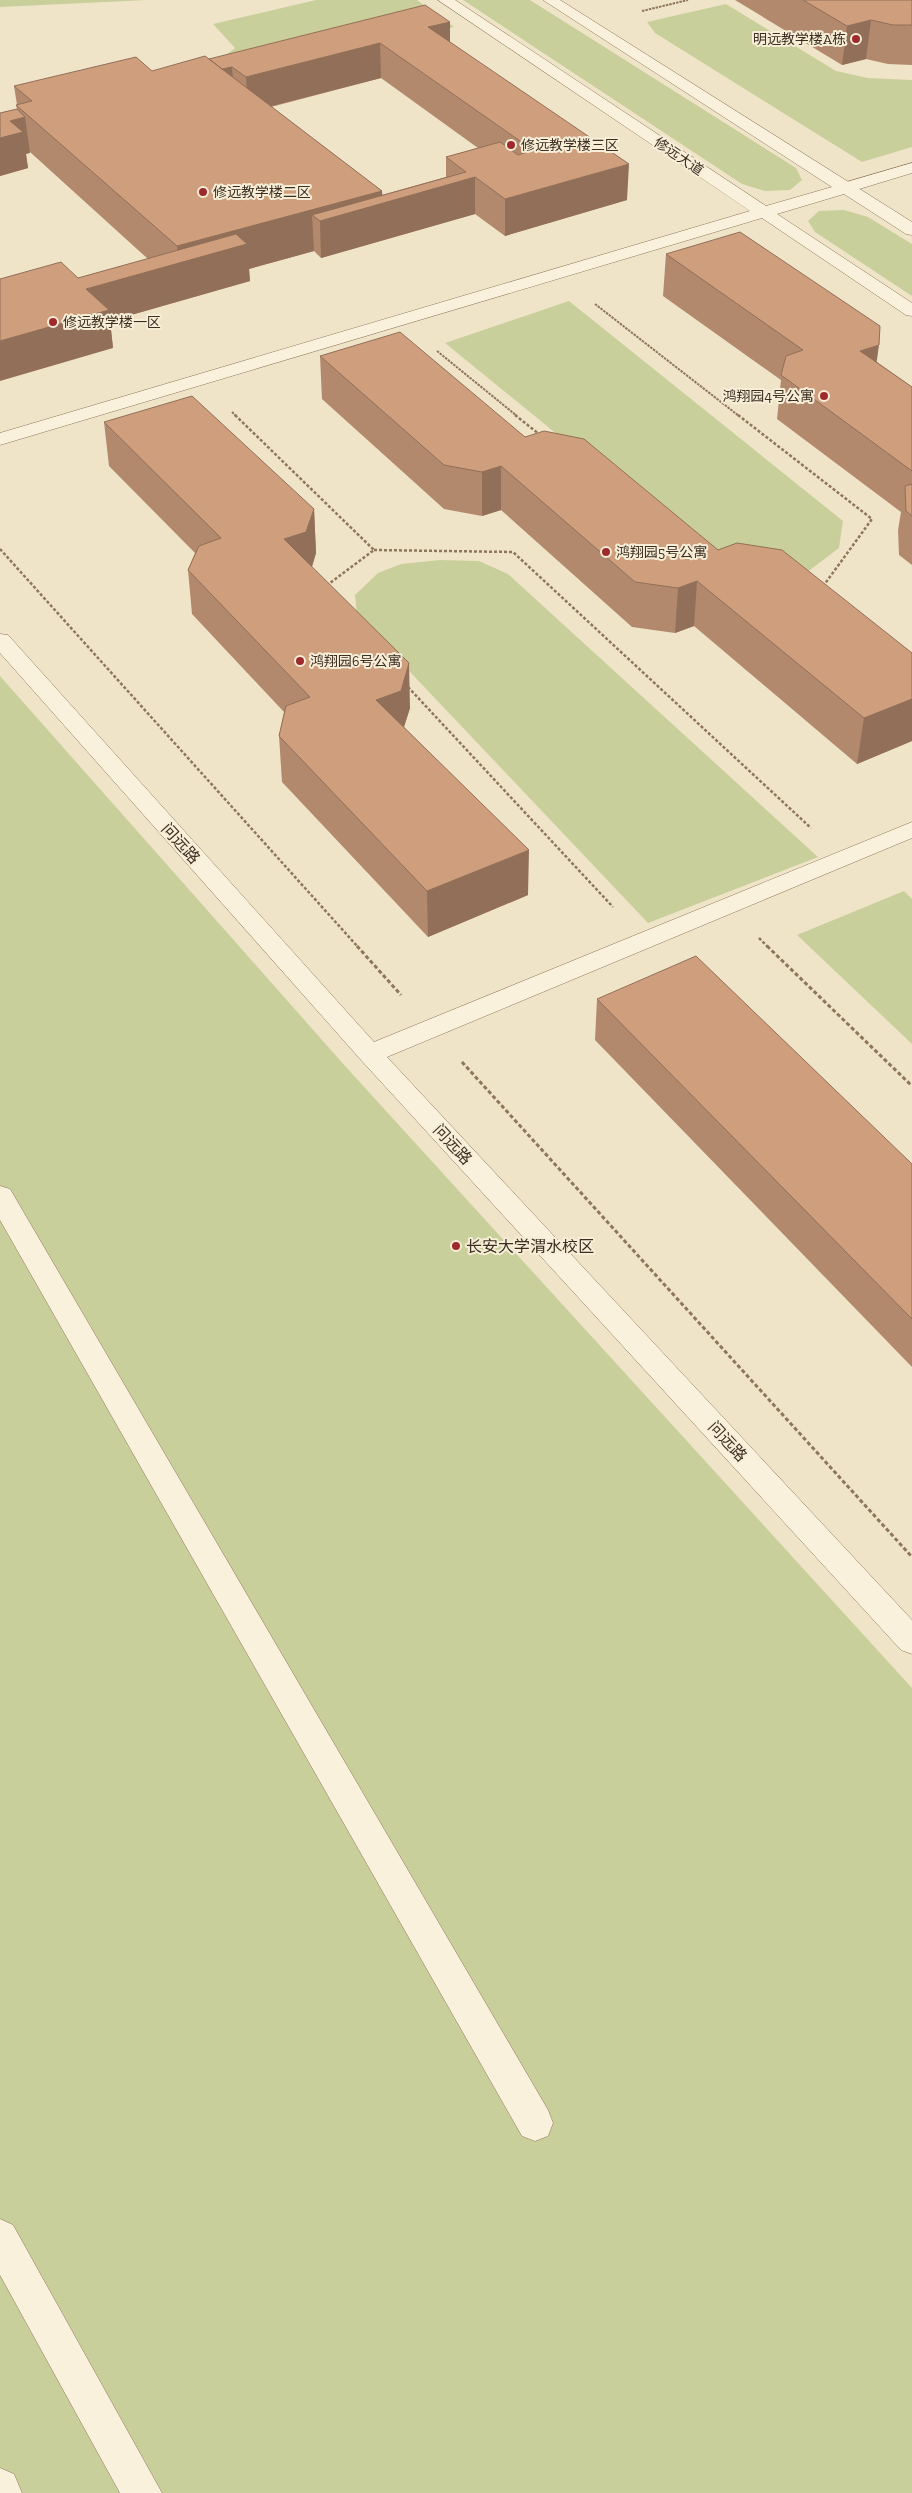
<svg xmlns="http://www.w3.org/2000/svg" width="912" height="2493" viewBox="0 0 912 2493" font-family="'Zilla Slab','Noto Sans SC',serif">
<style>
.green{fill:#c9cf9b}
.lines{fill:none;stroke-linecap:round;stroke-linejoin:round}
.service-casing{stroke:#8d765c;stroke-width:1}
.pedestrian-casing{stroke:#8d765c;stroke-width:1}
.minor-casing{stroke:#8d765c;stroke-width:1}
.path-far2{stroke:#8d765c;stroke-width:2;stroke-dasharray:2.5 1;stroke-linecap:butt}
.path-far1{stroke:#8d765c;stroke-width:2.5;stroke-dasharray:3 2;stroke-linecap:butt}
.path{stroke:#8d765c;stroke-width:3;stroke-dasharray:4 2.5;stroke-linecap:butt}
.service{fill:#faf1dc;fill-rule:evenodd}
.pedestrian{fill:#faf1dc;fill-rule:evenodd}
.minor{fill:#faf1dc;fill-rule:evenodd}
.wall{fill:#b2896c;fill-rule:evenodd}
.shaded-wall{fill:#916f58}
.building{fill:#cf9f7d;stroke:#916f58}
.poi-dot{fill:#9e2a2b;stroke:#f7eed8;stroke-width:2}
.labels{text-anchor:middle;stroke-width:4;stroke-linejoin:round;paint-order:stroke}
.far-poi-label{font-size:14px;fill:#3d2e20;stroke:#f7eed8;text-anchor:start}
.far-street-label{font-size:14px;fill:#3d2e20;stroke:#f7eed8}
.street-label{font-size:16px;fill:#3d2e20;stroke:#f7eed8}
.poi-label{font-size:16px;fill:#3d2e20;stroke:#f7eed8;text-anchor:start}
</style>
<rect width="100%" height="100%" fill="#f0e4c8"/>
<path class="green" d="M0,0H148L0,7Z
M316,0H417L454,27L175,94L235,48L213,24Z
M463,0H530L796,168L802,180L790,190L765,191L742,184Z
M726,4L836,71L868,78L912,80V147L862,162L655,33L647,22Z
M844,210L868,217L912,244V296L815,232L808,221L819,211Z
M569,301L843,521L839,548L806,573L756,571L661,519L445,343Z
M440,560L479,561L508,574L818,857L648,923L357,616L355,595L378,573L401,564Z
M0,676L346,1067L912,1688V2493H0Z
M904,891L912,899V1044L797,935Z"/>
<g class="lines">
<defs>
<path id="service" d="M0,2468L14,2474L22,2493H0Z"/>
<path id="pedestrian" d="M438,0H455L766,206L832,187L543,0H560L912,222V235L906,234L844,194L777,214L912,303V316L906,315L762,218L0,445V433L750,211Z"/>
<path id="minor" d="M912,163V173L846,193L840,192L838,188L840,184Z
M0,634L8,635L374,1042L912,822V838L387,1057L912,1620V1654L901,1650L361,1060L0,653Z
M0,1186L10,1189L548,2110L553,2123L548,2136L535,2141L522,2136L0,1220Z
M0,2219L13,2225L162,2493H120L0,2275Z"/>
</defs>
<use href="#service" class="service-casing"/>
<use href="#pedestrian" class="pedestrian-casing"/>
<use href="#minor" class="minor-casing"/>
<path class="path-far2" d="M642,11L688,0
M595,304L739,416
M437,351L517,416
M232,412L236,416"/>
<path class="path-far1" d="M235,415L374,550L326,586
M515,415L539,434
M738,415L872,519L824,585
M0,549L358,947
M374,550L513,552L811,828
M408,687L613,907
M759,938L768,947"/>
<path class="path" d="M357,946L401,995
M767,946L912,1086
M462,1062L912,1557"/>
<use href="#service" class="service"/>
<use href="#pedestrian" class="pedestrian"/>
<use href="#minor" class="minor"/>
</g>
<path class="wall" d="M735,0H912V65L888,64L866,59L842,65Z
M450,22V42L627,200L505,236L475,214L321,258L314,251L249,269L250,281L110,321L113,348L78,278L148,259L30,152L26,154L28,168L0,176V113L17,109L16,105H17L14,86L152,71L209,59ZM381,78L478,148L446,157V177L382,195V191L271,107Z
M666,254L877,362L912,387V565L899,555L898,530L901,512L777,419L781,380L663,296Z
M320,356L525,437L718,550L912,653V741L857,764L694,626L675,633L632,627L501,510L482,516L444,509L322,399Z
M104,422L314,509L316,553L312,567L410,708L404,727L528,895L428,937L282,782L279,736L284,712L192,614L188,570L195,553L109,466Z
M597,999L912,1164V1367L595,1040Z"/>
<path class="shaded-wall" d="M871,20L866,59L842,65L847,26Z
M450,22V57L428,27Z
M380,43L381,78L248,112L246,77Z
M232,67L235,102L217,70Z
M25,117L30,153L26,154L28,168L0,176V138L10,121Z
M629,164L627,200L505,236V199Z
M475,177V214L321,258L320,221L312,215L314,251L249,269L250,281L110,321L113,348L0,381V341L86,289L179,263L177,246L382,191L383,203Z
M879,345L873,388L860,351Z
M501,466V510L482,516V472Z
M314,509L316,553L309,576L284,539Z
M697,581L694,626L675,633L678,588Z
M409,663L410,708L401,736L376,700Z
M912,699V741L857,764L864,718Z
M529,850L528,895L428,937L427,891Z"/>
<path class="building" d="M803,0H912V25H893L871,20L847,26Z
M425,5L450,22L428,27L629,164L505,199L475,177L320,221L312,215L466,172L446,157L500,142L518,155L533,150L380,43L246,77L232,67L222,69L209,59Z
M205,56L382,191L177,246L16,105L32,101L14,86L136,57L152,71Z
M17,109L25,117L10,121L23,132L0,138V113Z
M740,232L880,326L879,345L860,351L912,387V471L781,375L786,356L803,350L666,254Z
M236,234L247,244L86,289L109,310L0,341V279L61,262L78,278Z
M400,332L525,437L544,431L584,439L718,550L737,543L782,550L912,653V699L864,718L697,581L678,588L635,582L501,466L482,472L444,465L320,356Z
M192,396L314,509L306,532L284,539L409,663L401,691L376,700L529,850L427,891L279,736L286,706L310,697L188,570L199,546L221,538L104,422Z
M912,484V516L906,511L905,486Z
M696,956L912,1164V1319L597,999Z"/>
<g class="poi-dot">
<circle cx="856" cy="39" r="5"/>
<circle cx="511" cy="145" r="5"/>
<circle cx="203" cy="192" r="5"/>
<circle cx="53" cy="322" r="5"/>
<circle cx="824" cy="396" r="5"/>
<circle cx="606" cy="552" r="5"/>
<circle cx="300" cy="661" r="5"/>
<circle cx="456" cy="1246" r="5"/>
</g>
<g class="labels">
<g class="far-poi-label">
<text x="846" y="44" text-anchor="end">明远教学楼A栋</text>
<text x="521" y="150">修远教学楼三区</text>
<text x="213" y="197">修远教学楼二区</text>
<text x="63" y="327">修远教学楼一区</text>
<text x="814" y="401" text-anchor="end">鸿翔园4号公寓</text>
<text x="616" y="557">鸿翔园5号公寓</text>
<text x="310" y="666">鸿翔园6号公寓</text>
</g>
<g class="far-street-label">
<text transform="translate(679 156) rotate(34)" y="5">修远大道</text>
</g>
<g class="street-label">
<text transform="translate(181 843) rotate(48)" y="6">问远路</text>
<text transform="translate(453 1144) rotate(47)" y="6">问远路</text>
<text transform="translate(728 1441) rotate(47)" y="6">问远路</text>
</g>
<g class="poi-label">
<text x="466" y="1252">长安大学渭水校区</text>
</g>
</g>
</svg>
